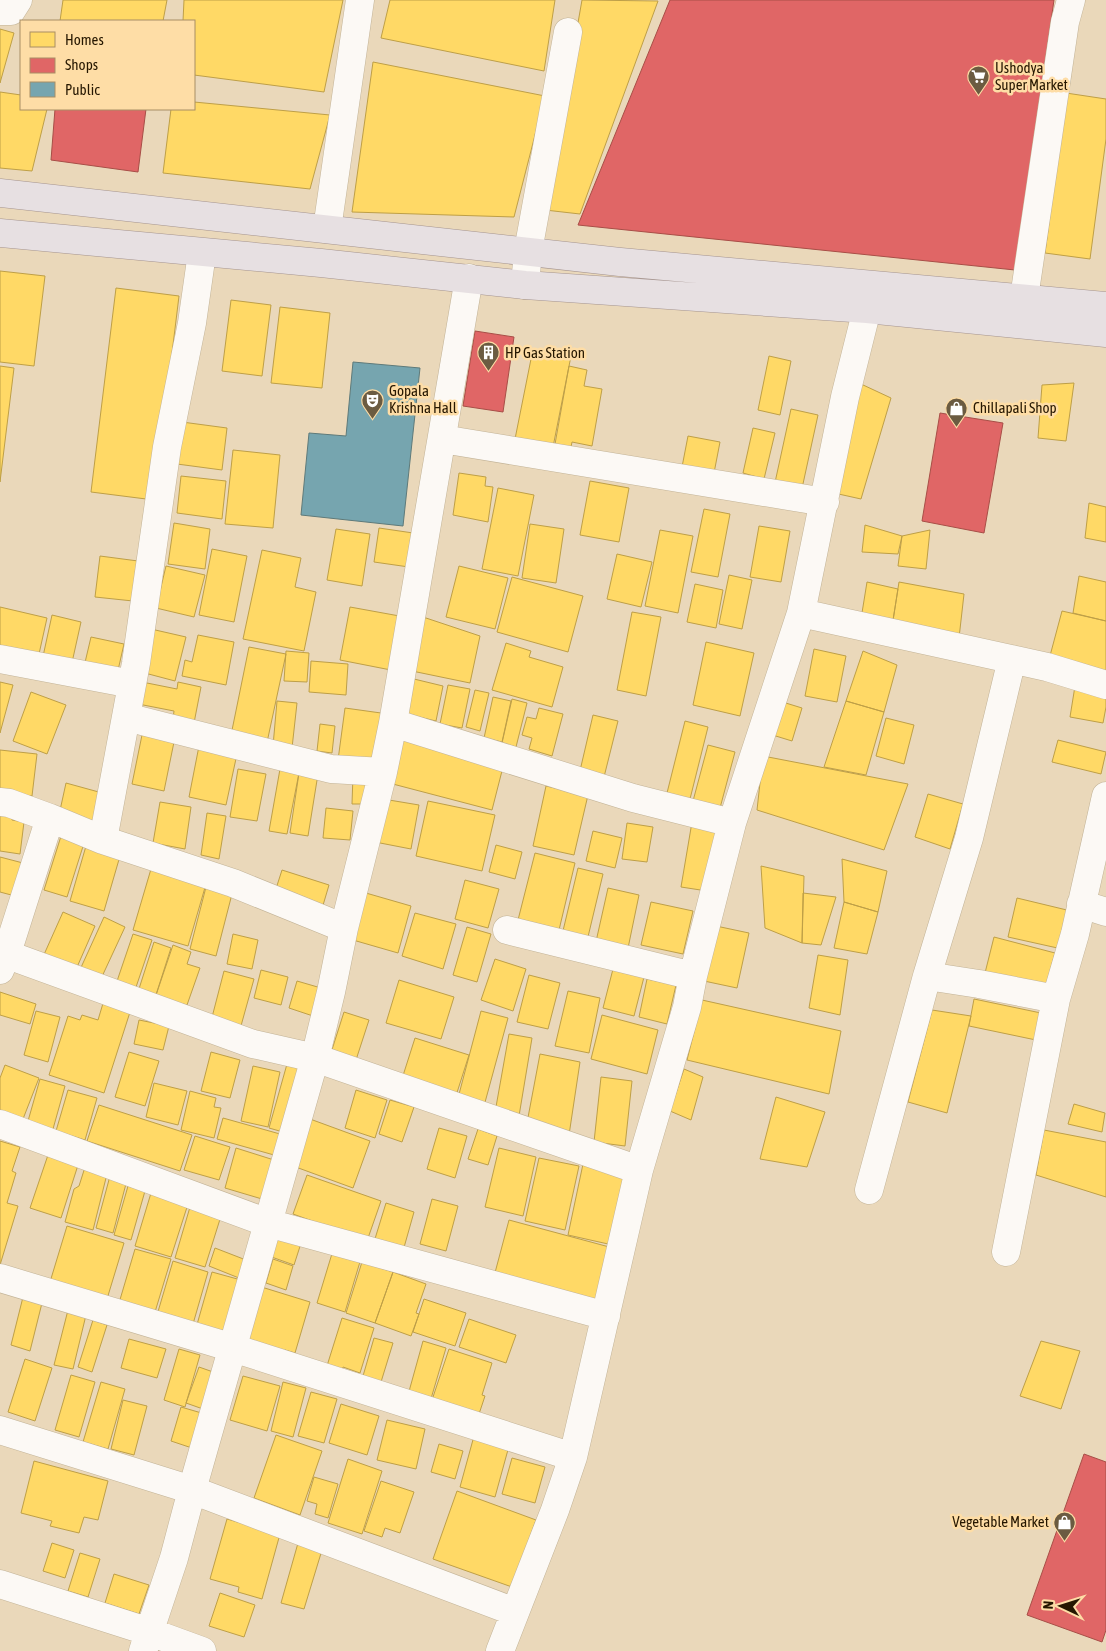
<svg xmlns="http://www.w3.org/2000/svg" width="1106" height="1651" viewBox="0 0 1106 1651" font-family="'Asap Condensed',sans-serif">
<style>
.homes{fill:#ffd966;stroke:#be9f47}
.shops{fill:#e06666;stroke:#a84e47}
.public{fill:#76a5af;stroke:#5e7a7a}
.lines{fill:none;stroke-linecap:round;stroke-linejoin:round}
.minor-casing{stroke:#c2b397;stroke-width:29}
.major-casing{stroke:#a5948f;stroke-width:29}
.minor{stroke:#fcf9f5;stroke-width:28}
.major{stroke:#e7e0e2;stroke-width:28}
.labels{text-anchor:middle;stroke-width:5;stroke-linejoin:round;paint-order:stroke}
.poi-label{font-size:15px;fill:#261700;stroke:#fedda6;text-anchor:start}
</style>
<rect width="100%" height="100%" fill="#ead8ba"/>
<path class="homes" d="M63,0H167L163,21H60Z
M184,0H343L324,92L194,75V21H183Z
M390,0H555L544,71L381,38Z
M582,0L658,1L580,214L545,210Z
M713,13L790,32L763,165L684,145Z
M0,29L14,33L0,83Z
M373,62L545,96L514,217L352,212Z
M0,92L21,95V109H47L32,171L0,168Z
M1066,93L1106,99V139L1090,259L1045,253Z
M194,102L330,115L310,189L163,173L171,109H194Z
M0,271L45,276L34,366L0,362Z
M116,288L179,296L154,500L91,492Z
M231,300L271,305L262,376L222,371Z
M280,307L330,313L322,388L271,383Z
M533,349L571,356L553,447L515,439Z
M769,356L791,361L780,415L758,410Z
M0,366L14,368L0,482Z
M569,366L587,370L584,386L602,389L592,446L572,442L571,447L555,444Z
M1074,383L1066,441L1038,438L1042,385Z
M861,384L891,398L861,499L834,493Z
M791,409L818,415L801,493L774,487Z
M182,422L227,428L222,470L177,464Z
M753,428L775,433L764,479L743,473Z
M688,436L720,442L714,473L682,467Z
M233,450L280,455L273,528L225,524Z
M459,473L486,477L485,486L493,487L488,522L453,515Z
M181,476L226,481L222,519L177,513Z
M590,481L629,488L619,542L580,535Z
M498,488L534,495L518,576L482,569Z
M1089,503L1106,507V542L1085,538Z
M704,509L730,514L718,577L691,572Z
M174,523L210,529L205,569L168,564Z
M530,524L564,529L556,583L522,578Z
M865,525L902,536L898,554L862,552Z
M759,526L790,531L781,582L750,577Z
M379,528L420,534L416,568L374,562Z
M336,529L370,534L362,586L327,580Z
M660,530L693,536L678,613L645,606Z
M930,530L926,569L898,566L902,536Z
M212,549L247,556L234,622L199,615Z
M262,550L301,558L295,587L316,592L304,651L243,639Z
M617,554L652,562L641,607L607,599Z
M100,556L138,561L133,601L95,597Z
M166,566L205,575L194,617L156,608Z
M459,566L508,578L495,629L446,617Z
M729,575L752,580L742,629L719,624Z
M1079,576L1106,582V621L1073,613Z
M512,577L583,596L568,652L497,632Z
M867,582L898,589L891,633L861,619Z
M899,582L964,594L959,638L891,633Z
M695,584L723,590L716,628L687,622Z
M0,607L47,618L37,663L0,655Z
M350,607L405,617L396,671L340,660Z
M1062,611L1106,621V685L1047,667Z
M632,612L661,617L646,696L617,690Z
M52,615L81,622L71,667L42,661Z
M420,616L480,636L470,683L412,671Z
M151,629L186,637L175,681L141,672Z
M198,635L234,642L226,685L182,676L185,660L192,662Z
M91,637L124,644L116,679L83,671Z
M706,642L754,653L740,716L693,705Z
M506,643L531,651L529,657L563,667L552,707L492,690Z
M249,647L286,654L266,747L230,740Z
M814,649L846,656L837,702L805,696Z
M286,651L309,653L307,682L284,681Z
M863,651L897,665L884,712L846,701Z
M311,661L348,664L346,695L309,692Z
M414,679L443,686L436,721L406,714Z
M137,681L177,689L178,682L201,687L194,723L173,719L174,711L133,703Z
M0,682L13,685L0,733Z
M448,685L470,689L462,728L440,724Z
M1075,686L1106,691V707L1103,723L1070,717Z
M475,690L489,693L480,731L466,727Z
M31,692L66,705L47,754L13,741Z
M493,697L511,701L502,742L484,738Z
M512,699L527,703L516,747L502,743Z
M776,700L802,708L792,741L766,733Z
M277,701L297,703L292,748L273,746Z
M846,701L884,712L866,775L824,767Z
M345,708L381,713L373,765L338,760Z
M539,708L563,714L552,756L529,749L532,738L522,735L527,717L536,719Z
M593,715L618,721L603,781L579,775Z
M886,718L914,725L904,764L876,756Z
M685,721L708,727L689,803L666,797Z
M320,724L335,726L332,753L317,751Z
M142,735L174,742L164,791L132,784Z
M401,736L504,763L492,810L389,783Z
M1058,740L1106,752L1101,774L1052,762Z
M708,745L735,752L720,808L693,801Z
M199,746L237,754L226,805L189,797Z
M0,750L37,754L32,796L0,792Z
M763,756L908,784L884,850L757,810Z
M238,769L266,774L257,821L230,817Z
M280,769L299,773L287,834L269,831Z
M299,773L318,774L308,836L290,833Z
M353,774H367L366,804H352Z
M66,783L106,794L99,824L59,815Z
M546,786L588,795L574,855L533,846Z
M928,794L963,804L950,849L915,837Z
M383,799L419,805L411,849L375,842Z
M428,801L495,815L482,871L416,856Z
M160,802L191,807L185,849L153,843Z
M326,808L353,811L350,840L323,838Z
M0,812L13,813L12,820L24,822L20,854L0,851Z
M207,813L226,816L219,859L201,855Z
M692,822L718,827L707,891L681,887Z
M627,823L653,827L647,862L622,859Z
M593,831L622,838L615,868L586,861Z
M62,833L85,840L67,897L44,890Z
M496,845L522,852L515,879L489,872Z
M86,846L120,856L104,911L70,901Z
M535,853L575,863L559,930L518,920Z
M0,857L23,863L15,896L0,892Z
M842,859L887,871L878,912L844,902Z
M761,866L804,876L802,943L765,928Z
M578,868L603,874L587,941L562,935Z
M151,869L206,884L188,946L133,930Z
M282,870L329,885L321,912L273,898Z
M465,880L499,889L488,928L455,919Z
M206,887L232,894L216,956L190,949Z
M608,888L639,895L627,953L595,946Z
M359,891L411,906L398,953L346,938Z
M803,893L836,897L821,945L802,943Z
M1017,898L1071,911L1062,949L1008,937Z
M651,902L693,911L683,954L641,945Z
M844,902L878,912L867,954L834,948Z
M63,912L95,926L74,974L42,959Z
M415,913L456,924L443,969L402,956Z
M104,917L125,927L99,983L78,974Z
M716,926L749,933L737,988L704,981Z
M467,927L491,934L477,982L453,975Z
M133,934L152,940L134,993L115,987Z
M233,934L258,940L252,969L227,964Z
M994,937L1055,953L1045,989L985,973Z
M154,942L171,948L154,1001L137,995Z
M173,945L191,952L187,964L200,968L187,1005L175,1002L154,1001Z
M818,955L848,960L840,1015L809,1008Z
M495,959L526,969L513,1011L481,1000Z
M613,969L644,977L634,1016L603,1008Z
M261,970L288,977L281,1005L254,998Z
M224,971L254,979L239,1033L210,1025Z
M529,975L560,983L548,1029L517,1022Z
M647,979L676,985L667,1024L639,1017Z
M399,980L454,997L441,1039L386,1023Z
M297,981L321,988L313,1016L289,1008Z
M568,991L600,998L589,1053L555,1046Z
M0,992L36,1004L30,1024L0,1015Z
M974,999L1041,1013L1036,1040L969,1026Z
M104,1000L131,1009L104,1093L49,1075L68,1016L80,1020L82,1015L98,1020Z
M702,1000L841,1031L829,1094L687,1060Z
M932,1010L971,1016L947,1113L908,1102Z
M36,1011L60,1017L48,1062L24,1055Z
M481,1011L508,1018L484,1106L458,1098Z
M344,1012L369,1020L355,1063L330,1056Z
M602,1015L658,1030L647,1074L591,1059Z
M139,1020L169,1026L163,1050L134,1044Z
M509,1034L532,1038L518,1122L494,1118Z
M415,1038L469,1055L454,1102L400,1085Z
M129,1052L159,1061L145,1106L115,1097Z
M211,1052L240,1060L230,1098L201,1091Z
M540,1054L580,1062L569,1135L526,1128Z
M287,1064L308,1070L290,1134L269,1128Z
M5,1065L39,1078L23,1119L0,1111V1078Z
M253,1066L280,1072L268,1127L241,1121Z
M684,1069L703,1077L691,1120L670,1111Z
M601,1077L632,1081L625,1146L594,1142Z
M40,1079L65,1086L53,1129L28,1121Z
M154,1083L187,1091L178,1125L146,1117Z
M68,1090L97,1098L85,1140L56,1131Z
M356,1090L387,1100L375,1138L345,1128Z
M190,1091L216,1098L214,1107L221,1108L214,1138L181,1130Z
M776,1097L825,1112L807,1167L760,1159Z
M390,1100L414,1107L402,1142L379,1134Z
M1074,1104L1105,1113L1102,1132L1068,1124Z
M99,1105L192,1135L180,1171L87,1141Z
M223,1118L280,1134L274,1155L217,1139Z
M310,1119L370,1141L353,1188L293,1166Z
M439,1128L467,1136L455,1178L427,1169Z
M478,1129L497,1136L488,1165L468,1159Z
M1044,1130L1106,1142V1197L1036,1175Z
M195,1136L230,1147L219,1180L184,1170Z
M0,1141L20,1147L12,1171L16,1173L7,1203L18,1206L0,1265Z
M236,1148L274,1160L262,1199L225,1188Z
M499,1148L536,1157L523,1216L485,1207Z
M49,1152L79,1162L61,1218L30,1208Z
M539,1158L579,1166L565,1230L525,1221Z
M86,1164L108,1170L93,1230L65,1222L74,1189L79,1186Z
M583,1164L627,1174L617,1246L568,1235Z
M307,1175L381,1201L367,1241L293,1214Z
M110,1176L127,1180L113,1233L96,1228Z
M128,1186L145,1191L131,1240L114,1235Z
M151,1193L188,1204L171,1257L135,1246Z
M432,1199L458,1206L446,1251L420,1244Z
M386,1203L414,1212L403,1251L374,1242Z
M190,1207L221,1216L205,1267L175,1258Z
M509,1220L613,1248L598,1304L492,1284Z
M67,1226L124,1243L107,1299L50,1282Z
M274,1228L303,1237L294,1265L266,1255Z
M334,1247L362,1255L345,1312L317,1303Z
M215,1248L246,1260L239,1278L209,1266Z
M135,1249L171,1259L155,1312L119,1303Z
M273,1259L293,1266L286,1290L266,1283Z
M173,1261L208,1272L193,1324L157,1315Z
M362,1262L393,1272L375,1323L346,1313Z
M212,1272L241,1280L225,1336L196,1328Z
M393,1272L426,1284L416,1313L419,1314L411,1336L375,1323Z
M255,1285L310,1302L295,1353L285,1350L284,1355L238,1342Z
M23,1297L42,1303L30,1351L11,1345Z
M424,1299L466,1313L455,1346L413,1332Z
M68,1310L86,1315L73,1369L54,1365Z
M342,1318L374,1328L360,1373L343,1367L341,1374L326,1369Z
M469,1319L516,1335L506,1363L459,1347Z
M93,1320L107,1325L92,1372L78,1367Z
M374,1338L393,1343L381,1382L363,1376Z
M129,1339L166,1349L157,1378L121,1368Z
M423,1341L446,1348L430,1402L408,1395Z
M1041,1341L1080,1351L1061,1409L1020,1396Z
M179,1349L200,1355L185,1407L164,1400Z
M449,1349L492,1363L482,1395L485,1396L477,1420L431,1403Z
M25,1359L52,1368L35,1421L8,1412Z
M199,1367L216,1373L203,1409L186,1403Z
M71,1375L95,1382L79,1437L55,1430Z
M243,1376L280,1386L267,1431L230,1420Z
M101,1382L125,1389L108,1449L83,1442Z
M283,1382L306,1388L293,1437L271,1431Z
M311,1392L337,1399L324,1443L298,1436Z
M123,1400L147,1406L134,1455L111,1449Z
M341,1404L379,1416L367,1455L329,1443Z
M181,1407L205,1414L195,1449L171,1441Z
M387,1420L425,1429L416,1469L377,1460Z
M276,1435L322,1451L300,1515L254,1498Z
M474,1436L509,1446L495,1497L460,1487Z
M439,1444L463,1451L455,1479L431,1472Z
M512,1458L545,1467L535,1503L502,1494Z
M348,1459L382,1471L362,1534L328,1523Z
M34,1461L108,1481L98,1520L84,1517L79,1533L50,1526L52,1521L21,1513Z
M314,1477L338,1484L328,1518L315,1514L317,1504L307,1501Z
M381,1481L414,1492L400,1533L385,1528L382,1537L364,1531Z
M457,1491L536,1520L512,1587L433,1559Z
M227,1519L280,1534L262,1599L238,1592L239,1587L210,1579Z
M52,1543L74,1550L65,1578L43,1571Z
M298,1543L322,1550L304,1609L281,1603Z
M80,1553L100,1559L88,1597L68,1591Z
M114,1574L149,1585L139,1614L105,1603Z
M220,1593L255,1605L244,1637L209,1626Z"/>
<path class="shops" d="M670,0H1054L1015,270L578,225Z
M55,109H146L138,172L51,160Z
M475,331L514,337L503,412L463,406Z
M940,413L1003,423L984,533L922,521Z
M1084,1454L1106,1462V1630L1102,1642L1027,1615Z"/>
<path class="public" d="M353,362L420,368L403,526L301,515L309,433L346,436Z"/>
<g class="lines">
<defs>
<path id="minor" d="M0,11H11L18,0
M327,229L360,0
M202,253L192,323L167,447L136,663L103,840L233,883L344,928
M525,285L528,251L568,32
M1024,298L1065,22L1071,0
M867,309L845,397L801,613L1047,667L1106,685
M442,439L825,502
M0,659L132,684
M1012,659L969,838L927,976L979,984L1056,999L1075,934L1106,796
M126,717L331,769L383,772
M393,723L633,798L732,823
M0,802L9,803L50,818L103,840
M1081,904L1106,912
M507,930L693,976
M0,952L253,1044L315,1058L639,1170
M0,970L7,953L50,818
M0,1124L268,1223L606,1316
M869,1190L927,976
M1006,1252L1056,999
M0,1278L233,1348L573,1457
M0,1430L192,1490L515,1612
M0,1584L150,1632L202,1651
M143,1651L174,1558L192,1490L315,1058L331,992L344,928L383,772L393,723L469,278
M500,1651L555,1510L573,1457L639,1170L687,1007L693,976L732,823L801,613"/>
<path id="major" d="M0,193L620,262L1106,306
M0,233L321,263L525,285L867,309L1106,333"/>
</defs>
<use href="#minor" class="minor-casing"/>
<use href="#major" class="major-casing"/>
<use href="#minor" class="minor"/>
<use href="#major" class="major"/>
</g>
<defs>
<symbol id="supermarket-pin" viewBox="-11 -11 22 30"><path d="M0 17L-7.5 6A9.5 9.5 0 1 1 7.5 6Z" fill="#6b5b41" stroke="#fedda6"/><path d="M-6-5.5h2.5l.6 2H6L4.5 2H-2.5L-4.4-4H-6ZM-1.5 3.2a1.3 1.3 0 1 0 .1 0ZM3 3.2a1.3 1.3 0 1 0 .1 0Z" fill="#fff"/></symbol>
<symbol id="building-pin" viewBox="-11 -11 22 30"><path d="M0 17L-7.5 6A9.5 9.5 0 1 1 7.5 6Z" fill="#6b5b41" stroke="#fedda6"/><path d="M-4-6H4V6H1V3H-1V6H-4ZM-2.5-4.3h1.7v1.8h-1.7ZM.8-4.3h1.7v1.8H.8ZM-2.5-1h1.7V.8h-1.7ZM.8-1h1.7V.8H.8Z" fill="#fff"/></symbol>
<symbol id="theatre-pin" viewBox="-11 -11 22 30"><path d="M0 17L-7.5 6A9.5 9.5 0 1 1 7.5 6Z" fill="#6b5b41" stroke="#fedda6"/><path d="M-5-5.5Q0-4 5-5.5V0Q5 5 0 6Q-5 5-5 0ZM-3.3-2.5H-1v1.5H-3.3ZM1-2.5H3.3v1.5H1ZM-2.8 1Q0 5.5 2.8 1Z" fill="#fff"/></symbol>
<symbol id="shop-pin" viewBox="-11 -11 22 30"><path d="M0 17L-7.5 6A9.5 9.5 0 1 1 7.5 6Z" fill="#6b5b41" stroke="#fedda6"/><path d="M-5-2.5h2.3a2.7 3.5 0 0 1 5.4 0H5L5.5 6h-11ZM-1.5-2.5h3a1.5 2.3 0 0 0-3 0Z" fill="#fff"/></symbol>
</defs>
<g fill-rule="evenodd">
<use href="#supermarket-pin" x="966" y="64" width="25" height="34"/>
<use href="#building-pin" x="476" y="340" width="25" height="34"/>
<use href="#theatre-pin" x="360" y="388" width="25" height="34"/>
<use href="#shop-pin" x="944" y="396" width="25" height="34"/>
<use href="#shop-pin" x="1052" y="1510" width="25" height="34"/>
</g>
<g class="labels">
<g class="poi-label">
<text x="995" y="73">Ushodya<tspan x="995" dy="17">Super Market</tspan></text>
<text x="505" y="358">HP Gas Station</text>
<text x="389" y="396">Gopala<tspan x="389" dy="17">Krishna Hall</tspan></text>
<text x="973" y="413">Chillapali Shop</text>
<text x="1049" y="1527" text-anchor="end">Vegetable Market</text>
</g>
</g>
<rect x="20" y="20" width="175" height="90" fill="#fedda6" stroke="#a88e64"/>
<rect x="30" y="32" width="25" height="15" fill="#ffd966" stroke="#a88e64"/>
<text x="65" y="45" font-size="15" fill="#261700">Homes</text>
<rect x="30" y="58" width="25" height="15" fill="#e06666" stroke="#a88e64"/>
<text x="65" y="70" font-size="15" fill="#261700">Shops</text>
<rect x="30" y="82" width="25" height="15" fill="#76a5af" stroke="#a88e64"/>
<text x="65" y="95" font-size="15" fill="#261700">Public</text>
<g transform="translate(1061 1606) rotate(274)" stroke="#fedda6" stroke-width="4" paint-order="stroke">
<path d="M0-4L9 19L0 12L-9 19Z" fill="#261700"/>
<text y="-8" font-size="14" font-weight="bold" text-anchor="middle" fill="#261700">N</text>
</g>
</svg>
